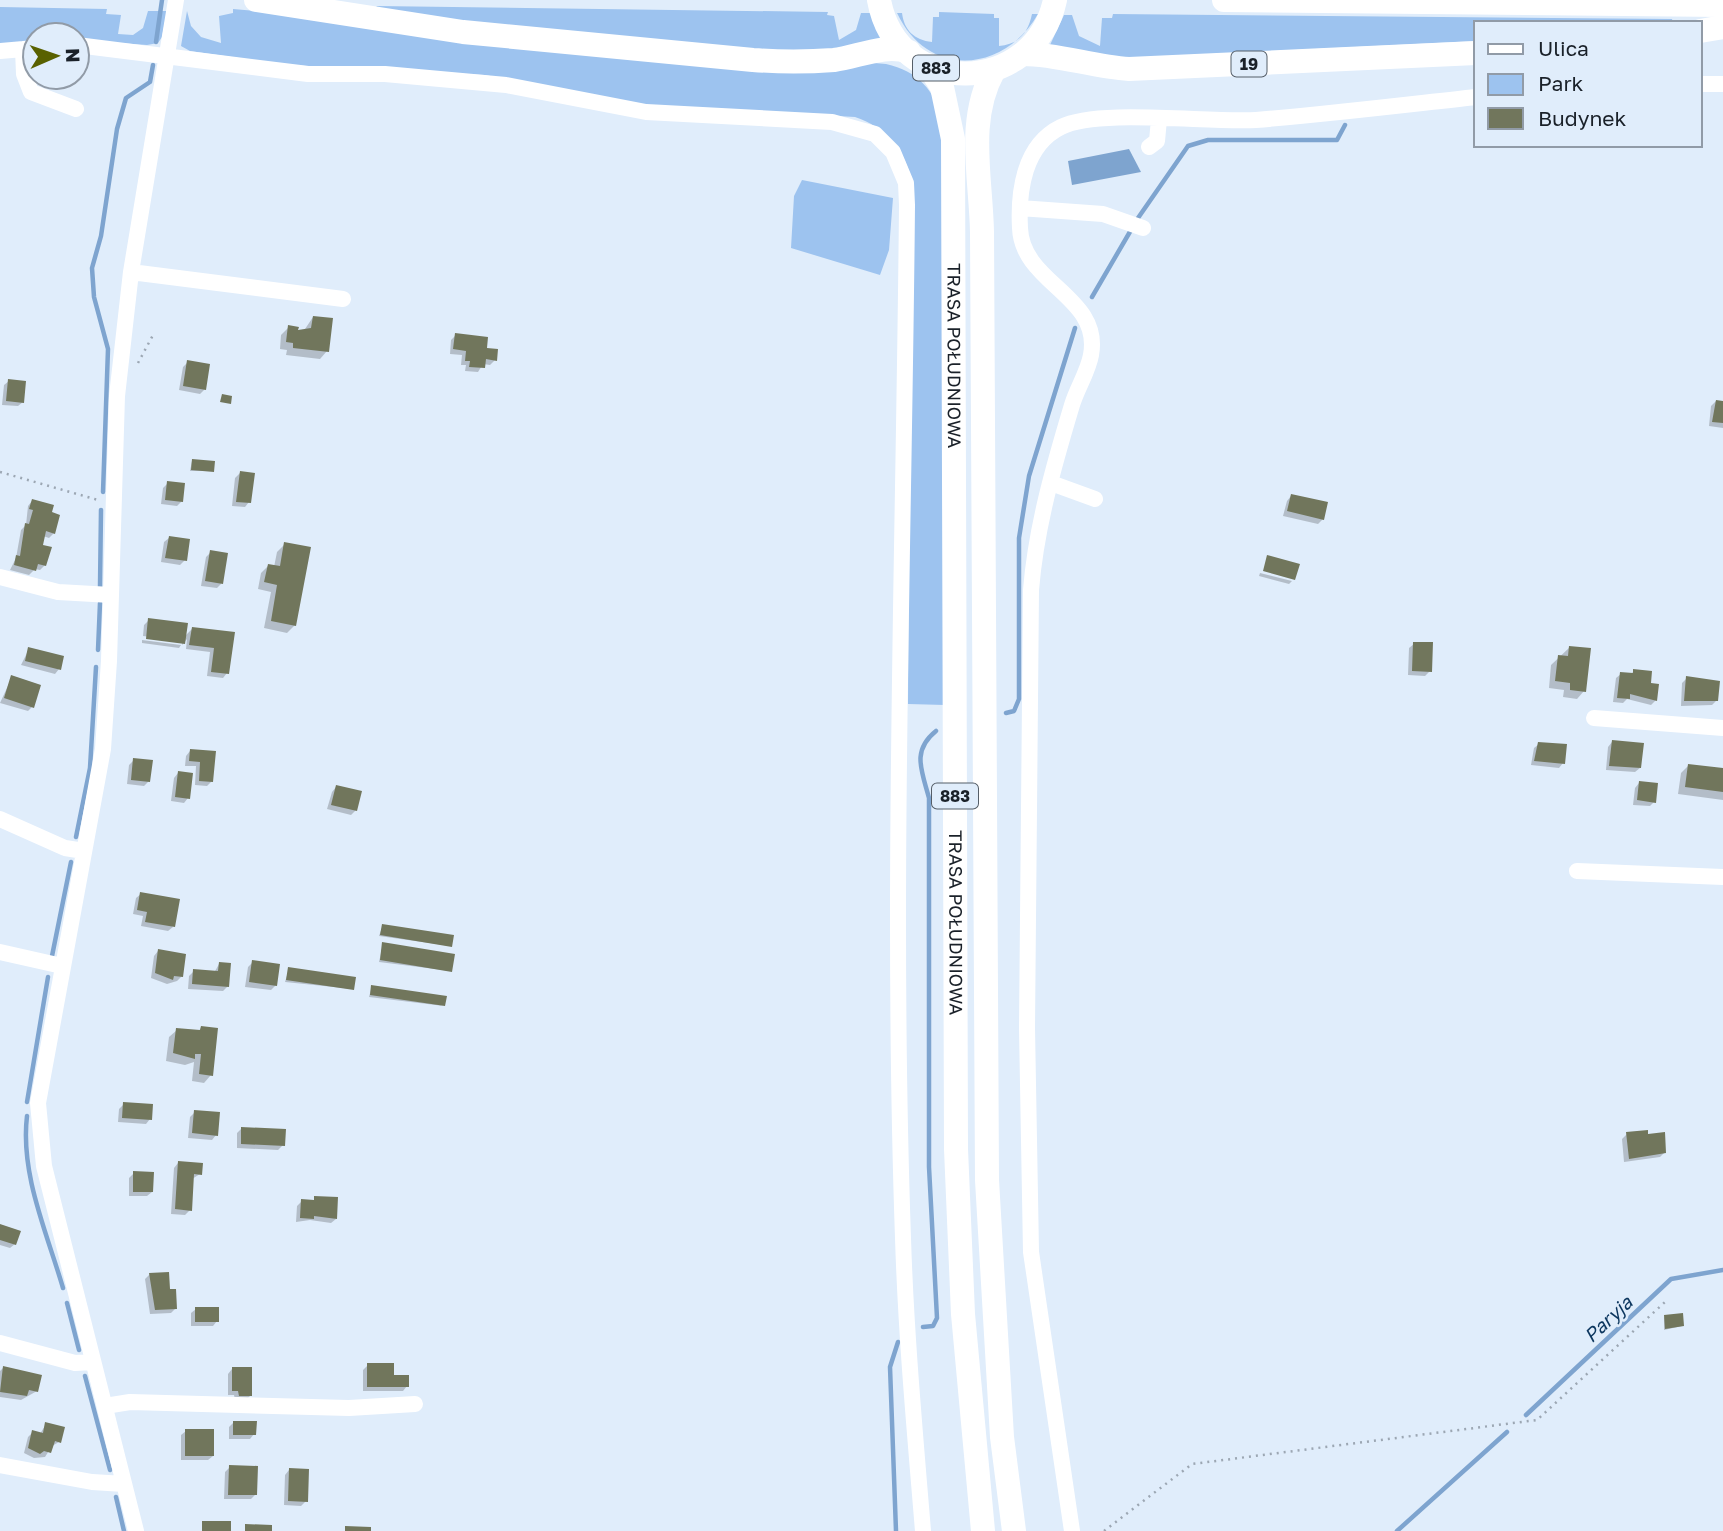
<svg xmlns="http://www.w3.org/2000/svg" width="1723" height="1531" viewBox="0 0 1723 1531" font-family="'Golos Text',sans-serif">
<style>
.green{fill:#9dc3ef}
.water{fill:#7ea4cf}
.shadow{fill:#0003}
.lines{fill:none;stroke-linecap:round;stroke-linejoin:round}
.stream{stroke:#7ea4cf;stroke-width:4.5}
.building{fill:#71765c}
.path{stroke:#9ca7b3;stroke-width:2.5;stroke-dasharray:2 5;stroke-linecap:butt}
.minor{stroke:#fff;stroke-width:16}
.highway{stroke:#fff;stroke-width:24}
.labels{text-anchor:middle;stroke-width:5;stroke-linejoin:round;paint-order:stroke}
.shield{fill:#e0edfb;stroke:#555e68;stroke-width:2}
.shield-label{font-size:16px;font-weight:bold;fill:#1a2129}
.street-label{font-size:18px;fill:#1a2129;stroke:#e0edfb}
.water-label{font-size:19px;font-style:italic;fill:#0c365e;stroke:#e0edfb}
</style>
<rect width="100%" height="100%" fill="#e0edfb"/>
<path class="green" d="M376,6L828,12L827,15L834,16L839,40L856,30L861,13H871L881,38L862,46L786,53L385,14Z
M0,7L107,9L106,14L121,15L118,34L133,35L143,28L148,11H167L162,37L158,43L147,45L77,40V35H35V42L0,45Z
M233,9L886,64C918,71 934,90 943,120L945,705L908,704L911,178C903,147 885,127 855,117L647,105L485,75L287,65L190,51L181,46L187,11L191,26L201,37L221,43L219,16L233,13Z
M939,12L994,14V18H999V46C1019,44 1028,33 1032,14H1038C1004,73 928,79 897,13H902C904,30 914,40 932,42L933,17H939Z
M1113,14L1672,19L1673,23H1476V41L1132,58L1103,56L1050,45L1064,15H1072L1079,36L1100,46L1102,18H1112Z
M802,180L893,198L889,250L880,275L791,248L794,196Z"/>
<path class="water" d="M1129,149L1141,172L1072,185L1068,161Z"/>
<path class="shadow" d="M313,317L327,351L320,359L286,355L287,350L280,349L281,335L289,327L303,332Z
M456,335L485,349L495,360L490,365L483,364L478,372L465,371L466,365H461L462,355L450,354L451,340Z
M188,362L205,389L200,394L179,390L183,367Z
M9,381L23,402L18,406L2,405L4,385Z
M1716,401L1723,402V428L1709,426L1711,406Z
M192,461L212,471H190Z
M240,473L249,502L245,507L232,506L235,478Z
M168,483L182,501L177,506L161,504L163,488Z
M1291,496L1323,519L1318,524L1283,516L1287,501Z
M32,501L50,513L54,533L49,538L43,536L41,546L45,565L40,570L35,569L29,575L10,570L16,558L21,530L26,525L28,506Z
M169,538L185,560L180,565L161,562L164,542Z
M285,544L295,625L287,633L264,628L271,592L258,589L261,573L268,566L274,567L277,552Z
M211,552L221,584L217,588L201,586L206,557Z
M1260,573L1292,581L1289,584L1259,576Z
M149,620L184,637L192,629L233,634L227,673L223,678L207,676L210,652L186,649L187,639L182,645V641L143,636L144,625Z
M142,640L181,645L179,648L142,643Z
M1414,644L1430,671L1425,676L1408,675L1409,648Z
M1570,647L1584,691L1577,699L1563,697L1564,690L1549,688L1551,665Z
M29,649L59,669L55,674L21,665Z
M1634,671L1649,685L1656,700L1651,705L1627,699L1623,703L1613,702L1616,678L1621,674L1630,675Z
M12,677L32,707L28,711L0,703Z
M1687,678L1717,700L1712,705L1681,706L1682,683Z
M1612,742L1640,768L1635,772L1606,770L1608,747Z
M1539,744L1563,763L1559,768L1531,765L1534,748Z
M190,751L214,753L212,781L207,786L195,785L196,766H185L186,756Z
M134,760L149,781L144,786L127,784L129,765Z
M1689,765L1723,769V800L1678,794L1681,773Z
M178,773L188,798L184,803L171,801L174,778Z
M1639,783L1654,802L1650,806L1633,805L1635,788Z
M336,787L356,810L351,815L327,809L332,792Z
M141,894L173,927L168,931L141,926L143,916L133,914L136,898Z
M383,925L451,946L379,936Z
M383,944L451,971L379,962Z
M158,951L182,976L177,981L167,984L151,978L154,956Z
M253,962L276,985L271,990L245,987L248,967Z
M219,964L228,986L223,991L188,989L189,976L194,971L214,973Z
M289,969L353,989L285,982Z
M372,986L444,1006L369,997Z
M201,1028L211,1075L204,1083L192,1081L194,1062L185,1065L166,1061L169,1037L177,1030L198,1032Z
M124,1104L150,1119L146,1124L118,1122L119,1109Z
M195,1112L216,1135L212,1140L188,1138L190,1117Z
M242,1128L283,1145L278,1150L237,1148V1133Z
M1627,1134L1665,1152L1660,1157L1624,1162L1622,1139Z
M178,1163L200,1174L192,1179L190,1210L185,1215L171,1214L174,1168Z
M134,1173L152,1192L147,1196H129V1178Z
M302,1201L336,1219L331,1223L310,1220L296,1222L297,1206Z
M0,1226L15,1244L10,1248L0,1245Z
M150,1274L175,1309L171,1313L150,1314L145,1279Z
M196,1309L217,1321L213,1326H191V1313Z
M1664,1317L1682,1326L1664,1330Z
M368,1365L392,1376L407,1386L403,1391H363V1370Z
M3,1368L37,1391L21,1400L0,1397V1371Z
M232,1369L251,1395L246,1400H235L234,1395H228V1374Z
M234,1422L254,1434L250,1439H229V1427Z
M46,1424L59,1442L52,1446L45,1457L34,1458L24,1453L28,1437L33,1432L40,1434Z
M186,1431L213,1456L208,1460H181V1435Z
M230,1467L255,1495L251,1499H224L225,1472Z
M289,1470L306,1501L301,1506L284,1505L285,1475Z"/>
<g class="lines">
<path class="stream" d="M156,42L162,0
M1138,218L1188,146L1208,140H1337L1345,125
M1092,297L1131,230
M103,492L108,349L94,297L92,268L101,236L117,129L126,98L150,82L153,65
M100,587L101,510
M98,650L100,603
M1006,713L1014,711L1019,699V538L1029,476L1075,328
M76,837L90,768L96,667
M52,956L71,862
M27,1102L48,977
M27,1116C20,1174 47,1233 63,1288
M67,1303L79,1350
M923,1327L933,1326L937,1318L929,1167V798C922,771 911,751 936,731
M85,1376L110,1470
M1526,1415L1671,1279L1723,1270
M116,1497L124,1531
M896,1531L890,1367L898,1342
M1397,1531L1507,1432"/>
</g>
<path class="building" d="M313,316L333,318L329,352L293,348V343L286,342L288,325L299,327L298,330L311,328Z
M455,333L488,337L487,348L498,349L497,361L486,359L485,368L469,367L470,361H465L466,351L453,349Z
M187,360L210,364L206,390L183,386Z
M8,379L26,381L24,403L6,401Z
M222,394L232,396L231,404L220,402Z
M1716,400L1723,401V423L1712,422Z
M192,459L215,461L214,472L191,470Z
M240,471L255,473L251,503L236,502Z
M167,481L185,483L183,502L165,500Z
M1291,494L1328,502L1324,520L1287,511Z
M32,499L54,505L52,512L60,515L55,534L46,531L43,545L52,547L46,566L38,564L36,571L14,565L16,555L20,556L25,523L29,524L33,510L29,509Z
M169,536L190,539L187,561L165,558Z
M284,542L311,547L296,626L271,621L277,585L264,582L268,564L280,566Z
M210,550L228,553L223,584L205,581Z
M1267,555L1300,564L1295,580L1263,571Z
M148,618L188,623L185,644L146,639Z
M192,627L235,632L229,674L211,672L214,648L189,645Z
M1413,642H1433L1432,672L1412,671Z
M1569,646L1591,648L1586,692L1570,690V683L1555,681L1558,655L1568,656Z
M28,647L64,656L61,670L25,661Z
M1633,669L1652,671L1651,683L1659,684L1657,701L1630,694V699L1617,698L1620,672L1633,673Z
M11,675L41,685L34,708L4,698Z
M1686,676L1720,681L1718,701H1684Z
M1612,740L1644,743L1641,768L1609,766Z
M1538,742L1567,744L1565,764L1534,761Z
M190,749L216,751L213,782L199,781L200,762L189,761Z
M133,758L153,760L150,782L131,780Z
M1688,764L1723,768V792L1685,787Z
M178,771L193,773L190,799L175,797Z
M1639,781L1658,783L1656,803L1637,800Z
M336,785L362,791L357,811L331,805Z
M140,892L180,899L175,927L145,922L147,912L137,910Z
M382,924L454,935L452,947L380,935Z
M382,942L455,954L452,972L380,960Z
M158,949L186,954L183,977L174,976L173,980L155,973Z
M252,960L280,964L277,986L249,982Z
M219,962L231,963L229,987L192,984L193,969L218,971Z
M288,967L356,977L354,990L286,980Z
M371,985L447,996L445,1006L370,995Z
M201,1026L218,1028L213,1076L199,1074L201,1054H195V1059L173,1053L176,1028L200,1030Z
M123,1102L153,1104L152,1120L122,1118Z
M194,1110L220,1112L218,1136L192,1133Z
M241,1127L286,1129L285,1146L241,1144Z
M1648,1130V1134L1665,1132L1666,1153L1629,1159L1626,1132Z
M178,1161L203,1163L202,1175L194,1174L192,1211L175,1209Z
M133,1171L154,1172L153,1192H133Z
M314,1196L338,1197L337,1219L314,1216V1219L300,1218L301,1199L314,1200Z
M0,1224L21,1231L16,1245L0,1240Z
M169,1272L170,1289H176L177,1309L155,1310L149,1273Z
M195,1307H219V1322H195Z
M1683,1313L1684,1326L1665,1329L1664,1315Z
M367,1363H394V1375H409V1387H367Z
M3,1366L42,1375L38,1392L29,1390L27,1396L0,1392Z
M232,1367H252V1396H239L238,1391H232Z
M233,1421H257L256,1435H233Z
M45,1422L65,1427L61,1443L55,1441L51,1453L44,1451L40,1454L28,1448L32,1430L43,1433Z
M185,1429H214V1456H185Z
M229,1465L258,1466L257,1495H228Z
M289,1468L309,1469L308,1502L288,1501Z
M202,1521H231V1531H202Z
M245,1524L272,1525V1531H245Z
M345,1526L371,1527V1531H345Z"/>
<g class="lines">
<path class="path" d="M138,363L153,335
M0,472L98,500
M1104,1531L1192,1464L1537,1420L1665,1302"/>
<path class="minor" d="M77,45L308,74H385L506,85L646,112L832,122L875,134L893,152L906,183L907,205C904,549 891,894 903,1238C906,1336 915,1433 923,1531
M23,49L24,74L31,92L76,109
M0,51L35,48
M1700,84H1723
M1149,147L1157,141L1159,119
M1020,208L1103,214L1143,228
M131,272L343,299
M1051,483L1095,499
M0,577L58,592L111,595
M1594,718L1723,728
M0,819L65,848L84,851
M1577,871L1723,877
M0,952L62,966
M0,1343L75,1363L93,1362
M105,1406L130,1402L349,1408L415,1404
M0,1465L92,1482L124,1484
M136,1531L44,1166L38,1103L103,749L109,661L117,396L131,272L176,0
M1072,1531L1031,1252L1027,1028L1031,590C1036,527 1054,465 1072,405C1077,388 1088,372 1091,355C1102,296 1022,284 1020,228C1018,191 1024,145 1061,127C1098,108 1209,123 1256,120C1329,114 1403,105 1476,97"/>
<g class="highway">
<path d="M256,0L463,32L753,60C780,62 807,62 834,60C858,57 886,43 909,52"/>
<path d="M879,0C897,99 1034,97 1055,0"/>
<path d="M1224,0L1723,5"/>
<path d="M1700,31L1723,27"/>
<path d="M1023,54C1059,54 1093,67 1129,69L1476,53"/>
<path id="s1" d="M928,65L942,87L953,139L956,1149L963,1314L983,1531"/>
<path d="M994,70C966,120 981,177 982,232L987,1180L1002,1437L1014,1531"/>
</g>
</g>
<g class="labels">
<g class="shield">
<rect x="1231.5" y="51.5" width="35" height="25" rx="5"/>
<rect x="913" y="55.5" width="46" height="25" rx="5"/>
<rect x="932" y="783.5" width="46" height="25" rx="5"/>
</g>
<g class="shield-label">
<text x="1249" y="70">19</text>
<text x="936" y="74">883</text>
<text x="955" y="802">883</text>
</g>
<g class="street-label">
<text dy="6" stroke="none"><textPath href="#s1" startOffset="296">TRASA POŁUDNIOWA</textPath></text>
<text dy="6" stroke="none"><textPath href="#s1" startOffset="863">TRASA POŁUDNIOWA</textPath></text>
</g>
<g class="water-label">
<text transform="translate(1608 1319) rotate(-43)" y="7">Paryja</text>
</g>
</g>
<rect x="1474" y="21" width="228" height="126" fill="#e0edfb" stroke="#919ba7" stroke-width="2"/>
<rect x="1488" y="44" width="35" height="10" fill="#ffffff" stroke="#919ba7" stroke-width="2"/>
<text x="1538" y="56" font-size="21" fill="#1a2129">Ulica</text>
<rect x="1488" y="74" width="35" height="21" fill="#9dc3ef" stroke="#919ba7" stroke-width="2"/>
<text x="1538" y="91" font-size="21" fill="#1a2129">Park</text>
<rect x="1488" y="108" width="35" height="21" fill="#71765c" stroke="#919ba7" stroke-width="2"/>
<text x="1538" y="126" font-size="21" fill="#1a2129">Budynek</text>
<g transform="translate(56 56) rotate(88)"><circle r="33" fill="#e0edfb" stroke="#919ba7" stroke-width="2"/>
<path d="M0-5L12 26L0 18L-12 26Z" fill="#596100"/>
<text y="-10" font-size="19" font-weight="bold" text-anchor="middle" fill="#1a2129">N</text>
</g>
</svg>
